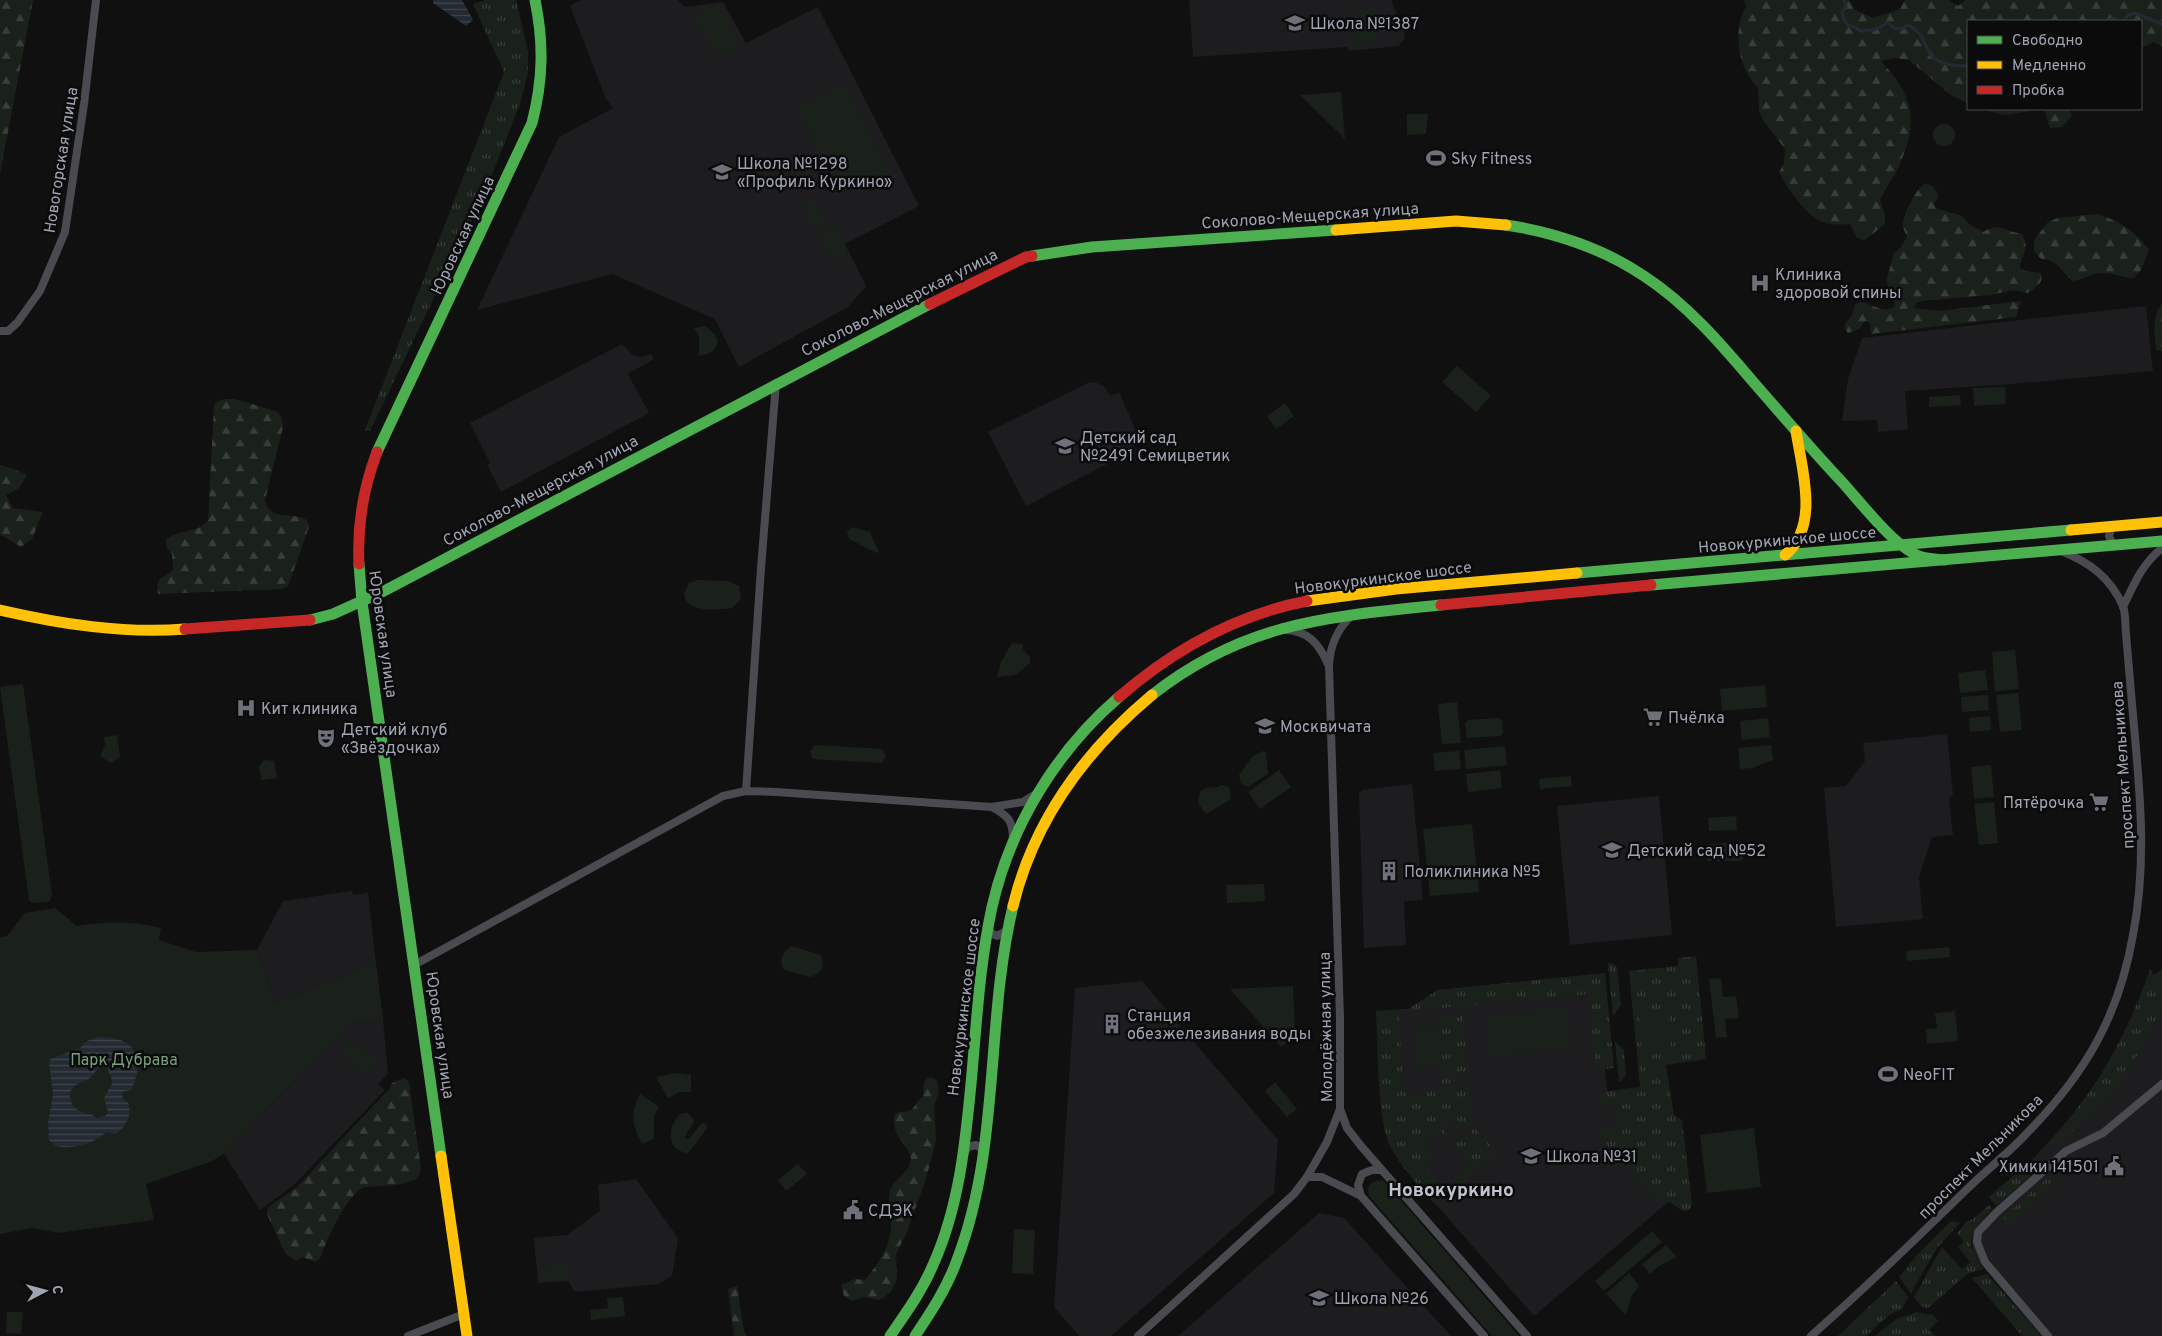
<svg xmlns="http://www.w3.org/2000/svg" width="2162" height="1336" viewBox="0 0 2162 1336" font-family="Overpass,sans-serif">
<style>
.built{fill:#1d1d1f}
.grass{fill:url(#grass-tufts)}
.forest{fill:url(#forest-firs)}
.green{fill:#1a211b}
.water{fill:url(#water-rules);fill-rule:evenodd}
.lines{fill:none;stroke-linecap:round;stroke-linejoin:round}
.stream{stroke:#242a32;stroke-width:3}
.street{stroke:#4a4b50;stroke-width:8}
.fast{stroke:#4caf50;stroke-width:11}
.slow{stroke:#ffc107;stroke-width:11}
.jam{stroke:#c62828;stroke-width:11}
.labels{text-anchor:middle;stroke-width:5;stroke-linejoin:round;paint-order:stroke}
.poi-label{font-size:16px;fill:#a0a4b3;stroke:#0b0b0c;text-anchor:start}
.street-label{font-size:16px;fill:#a0a4b3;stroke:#0b0b0c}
.park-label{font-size:16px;fill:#75a07a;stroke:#0b0b0c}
.quarter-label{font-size:19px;font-weight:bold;fill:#c1c4cf;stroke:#0b0b0c}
</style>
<defs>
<pattern id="grass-tufts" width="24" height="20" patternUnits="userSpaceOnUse" patternTransform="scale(1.25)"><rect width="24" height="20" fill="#1a211b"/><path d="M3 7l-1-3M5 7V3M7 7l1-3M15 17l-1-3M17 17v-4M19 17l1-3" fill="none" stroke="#383e3a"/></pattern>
<pattern id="forest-firs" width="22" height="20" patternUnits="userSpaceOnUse" patternTransform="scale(1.25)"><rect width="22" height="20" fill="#1a211b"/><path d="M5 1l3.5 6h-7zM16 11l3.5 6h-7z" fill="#383e3a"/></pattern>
<pattern id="water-rules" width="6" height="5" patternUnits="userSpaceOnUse" patternTransform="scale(1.25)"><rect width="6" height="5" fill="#242a32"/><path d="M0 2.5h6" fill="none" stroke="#40464d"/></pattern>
</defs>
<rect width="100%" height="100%" fill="#101011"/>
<path class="built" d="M581,0H678L685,7L723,2L746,43L818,7L919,206L845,244L866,286L848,307L739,367L715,319L612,274L477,310L559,137L613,108L606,99L570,6Z
M1189,0H1391L1403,29L1405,38L1399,46L1349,51L1347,47L1193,57Z
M2146,306L2153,371L2012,384L1905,391L1908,429L1878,432L1877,420L1842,421L1848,379L1862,338Z
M622,344L634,356L642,357L651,354L654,359L628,374L649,413L501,492L487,465L490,463L470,423Z
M1095,382L1104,386L1110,396L1119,392L1134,426L1137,440L1132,451L1026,506L988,432L1088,383Z
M1947,734L1953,795L1949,798L1953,835L1932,837L1919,877L1923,919L1836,927L1824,788L1846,786L1865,761L1863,743Z
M1412,784L1423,900L1404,901L1406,945L1364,948L1359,794L1362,790Z
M1659,796L1672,935L1570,945L1557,806Z
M352,891L353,895L368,893L376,963L275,1003L257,950L283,901Z
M1595,974L1608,1098H1614L1685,1188L1534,1316L1404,1168L1382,1116L1376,1011L1408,1009L1438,990Z
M1142,981L1278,1140L1274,1193L1111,1336H1079L1054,1307L1075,988Z
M2162,1013V1336H2041L1978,1261L1973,1252L1971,1234L1975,1225L2041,1166L2035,1157L2038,1153L2040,1155Z
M383,1019L388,1074L378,1084L385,1090L294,1185L260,1210L224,1154L349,1024Z
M636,1179L678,1238L672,1276L659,1284L575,1292L568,1281L538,1283L534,1238L567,1235L600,1211L598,1185Z
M1319,1213L1344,1218L1451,1336H1178Z"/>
<path class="grass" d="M486,0H516L528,51V72L520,104L487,187L370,431L365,430L504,72L473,4Z
M1696,956L1706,1059L1666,1065L1674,1115L1682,1120L1692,1204L1689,1210L1683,1211L1671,1203L1654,1199L1603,1142L1602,1127L1620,1125L1618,1112H1616L1615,1106L1601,1107L1600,1098L1607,1091L1640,1087L1629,971L1678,966V958Z
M1608,963H1612L1617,967L1621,1005L1613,1017Z
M2150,969L2154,975L2162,969V1013L2117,1090L2067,1136L2040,1155L2038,1153C2092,1099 2125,1041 2150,969Z
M1605,973L1614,1068L1596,1070L1588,994L1398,1012L1405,1093L1469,1088L1473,1121L1459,1133L1449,1121L1441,1127L1452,1140L1449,1142L1438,1131L1424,1143L1434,1156L1423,1165L1444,1188L1470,1166L1452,1146L1474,1128L1498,1153L1437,1206C1420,1187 1402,1169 1390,1146C1377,1119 1378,1044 1376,1011L1408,1009L1438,990Z
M1463,1015L1469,1081L1464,1082L1463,1072H1459L1460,1082L1454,1083L1453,1073L1450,1074L1451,1083L1442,1084L1437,1018Z
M1615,1042L1624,1050L1626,1075L1621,1081H1619Z
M2035,1157L2041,1166L1996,1206L1989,1197Z
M2055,1176L2068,1183L2063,1187L2059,1182L2010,1225L2003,1217L2049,1177L2051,1179Z
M1989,1205L1992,1209C1968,1231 1963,1240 1983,1269L1967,1274L1928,1308L1921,1306L1914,1297L1942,1247L1962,1269L1970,1262L1958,1247L1964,1242L1957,1234L1966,1222L1973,1219Z
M1951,1221L1960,1223L1937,1248L1911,1293L1899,1277L1918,1254Z
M1987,1274L2041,1336H2022L1972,1278Z
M1896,1281L1908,1297L1902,1309L1889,1315L1866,1336H1838Z
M1917,1312L1933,1315L1938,1321L1929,1330L1935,1336H1875L1896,1319Z"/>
<path class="forest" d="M0,0H33L0,174Z
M1744,0H1849L1855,10L1873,18L1900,9L1905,0H1949L1958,6L1965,0H2162V46L2153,42L2141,48V21H1968V103L1952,96L1909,60L1893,58L1881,61C1885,66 1890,71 1894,76C1917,107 1914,132 1899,166C1894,178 1885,188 1880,200L1885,214V224L1865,240L1857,238L1850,224C1840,225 1828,225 1819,220C1805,214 1786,186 1779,172L1784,163L1785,149L1763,120L1759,110L1758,88C1738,68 1732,32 1746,6Z
M1980,109H2070L2072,116L2062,127L2050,128L2044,109L2005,115Z
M1925,184L1931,185L1938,193V198L1934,203L1936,208L1962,216L1969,224L1983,232C1994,226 1999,226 2010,231C2013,233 2018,232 2022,234C2031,251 2021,252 2020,268L2025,271L2041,273C2044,283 2036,287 2028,293L2013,290L1991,295L1922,301L1916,303L1915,308L1939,311L2021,301L2016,317L1871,334L1870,323L1865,321L1859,329L1848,333L1845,329V324L1852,315L1855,304C1869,297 1880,317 1895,306L1894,300L1886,293L1888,289L1887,279L1894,253L1902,246L1907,236C1905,233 1903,228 1903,225C1902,216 1917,187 1925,184Z
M2097,214C2120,221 2135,231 2149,250L2141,270L2134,278C2123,278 2111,272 2101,273C2091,273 2083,280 2073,281C2060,271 2059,260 2041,259L2034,251V240L2048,222L2058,218Z
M2162,304V351L2156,350C2155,333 2151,317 2162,304Z
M227,399H235L278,412L282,419L283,427L265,500C270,522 291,511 307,520L309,527L288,586L281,589L158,594C156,576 162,580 173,570L172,554L167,548L166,540C178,529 196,534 208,521L214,405L220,400Z
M0,465L14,469L27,475L19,488L6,495L13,508L43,512L32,539L21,547L0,534Z
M404,1078L409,1082L421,1169L419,1175L415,1180L397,1185L364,1187C345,1197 328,1238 320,1258L315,1262L303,1257L296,1261L285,1253L267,1214L268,1207L296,1188L389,1089L392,1083Z
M928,1078H934L937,1081L939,1092L934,1105L936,1140L926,1179L907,1232L896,1254L897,1279L891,1292L883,1298L879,1300L864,1297L852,1301L844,1296L841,1285L855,1279L865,1280C877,1265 892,1245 891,1225C891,1214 887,1202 890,1191C894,1178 910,1173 911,1159C912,1149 889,1135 895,1114C900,1110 906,1113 911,1110C916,1106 917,1100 923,1097L924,1082Z
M737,1286L744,1332L747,1336H734L728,1289Z"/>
<path class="green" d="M719,4L740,45L717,57L695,15Z
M1374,9L1377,43L1355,45L1352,10Z
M844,83L888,170L841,193L797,107Z
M1341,92L1345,139L1300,95Z
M1407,114H1428L1426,134L1407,135Z
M1933 135a11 11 0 1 1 22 0a11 11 0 1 1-22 0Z
M816,200L828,224L815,231L802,206Z
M834,226L848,254L831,262L817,234Z
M705,326L715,334L718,341C715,352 710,354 699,356V336L694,328Z
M1457,366L1491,396L1476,412L1442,382Z
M2005,387L2006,404L1974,406L1973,388Z
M1960,395L1961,405L1929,407V397Z
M1285,403L1294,416L1276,429L1267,416Z
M853,527L870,532L879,552L877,553L849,539L847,531Z
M698,580L728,581L739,586L741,599L732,608C717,610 686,613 684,594L689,583Z
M1012,643L1023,644V650L1030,657V663L1015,675L997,677L1001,662Z
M2015,650L2019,689L1995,691L1992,652Z
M1985,670L1988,690L1960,693L1958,673Z
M23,684L52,895L50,901L32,903L29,900L0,687Z
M1765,685L1767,707L1722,711L1720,689Z
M2018,693L2022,730L2000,732L1996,695Z
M1988,695L1989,710L1962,712L1961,697Z
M1457,702L1461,743L1442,744L1438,704Z
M1990,716L1991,730L1970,732L1969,718Z
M1498,718L1502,721L1503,733L1500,736L1467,738L1465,724L1468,720Z
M1768,718L1770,737L1742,740L1740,721Z
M117,735L120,757L111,763L100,756L105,745L104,737Z
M814,745L883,749L886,757L882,763L813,759L810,752Z
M1771,745L1773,760L1752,768L1740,769L1738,748Z
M1505,746L1507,765L1466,769L1464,750Z
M1263,751L1266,752L1268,774L1248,787L1241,784L1239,775L1252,757Z
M1459,751L1461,769L1435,771L1433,753Z
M264,760L274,761L277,778L261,780L259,766Z
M1991,765L1994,797L1974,799L1971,767Z
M1279,770L1291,787L1260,809L1248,792Z
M1500,770L1502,788L1468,792L1466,774Z
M1571,776L1572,786L1540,789L1539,779Z
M1221,785L1229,787L1231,799L1208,813H1205L1198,803L1200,792C1206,785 1214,790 1221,785Z
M1994,802L1998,843L1979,845L1974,804Z
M1736,816L1737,830L1709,831L1708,818Z
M1472,824L1479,892L1430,896L1423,829Z
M1739,842L1742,845L1743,859L1740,861H1707L1706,847L1709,844Z
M1264,884L1265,901L1227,903L1226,885Z
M55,908L77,926C107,921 131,921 161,928L159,940L196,952L257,950L275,1003L376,963L383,1019L349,1024L224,1154L212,1161L146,1184L154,1220L58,1233L33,1228L0,1234V937L7,936L25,913Z
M791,946L821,955L823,966L819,973L811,977L784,970C778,961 783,951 791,946Z
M1949,947L1950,957L1907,961L1906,951Z
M1721,978L1723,997L1736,996L1739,1018L1725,1019L1727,1037L1716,1038L1709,979Z
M1293,986L1295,1036L1281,1047L1230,989Z
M1568,1007L1572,1048L1489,1056L1485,1016Z
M1668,1009L1671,1051L1642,1054L1639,1012Z
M1955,1011L1958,1041L1927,1044L1926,1029L1937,1028L1935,1013Z
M1436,1026L1439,1066L1417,1068L1414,1028Z
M353,1040L378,1062L366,1076L340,1054Z
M676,1073L691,1075V1092H680L668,1098L656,1077Z
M1275,1082L1297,1109L1287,1117L1265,1091Z
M640,1094L659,1107L654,1116V1139L642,1144C632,1125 630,1114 640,1094Z
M682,1113H688L694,1120C693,1128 685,1131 685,1139H689L701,1124L704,1123L708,1127L688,1153C665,1151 667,1124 682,1113Z
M1754,1128L1761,1187L1707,1193L1700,1135Z
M798,1164L807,1174L786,1191L778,1180Z
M1378,1180L1384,1181L1519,1336H1492L1369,1196L1368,1189L1371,1183Z
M1014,1229L1035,1230L1033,1274L1012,1273Z
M1652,1231L1662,1242L1604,1291L1595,1281Z
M1666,1245L1677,1257L1659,1266L1650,1274L1642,1264Z
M567,1264L569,1278L540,1281L539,1268Z
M1629,1273L1639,1286L1631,1297L1626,1315L1606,1294Z
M623,1297L625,1316L591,1320L590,1310L608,1308L607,1298Z
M7,1312H23L21,1334L6,1333Z"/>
<path class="water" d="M433,0H462L473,20L466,26L433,3Z
M98,1037C135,1036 147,1057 131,1090L124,1091L122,1095L123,1099L129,1104C131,1117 126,1126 116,1134L106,1132C97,1143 70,1150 56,1146L49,1140L48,1123L53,1095L49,1063L51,1059L80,1048L87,1041ZM102,1067L107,1068L113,1082L104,1098L108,1112L105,1116L96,1118C90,1112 81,1114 75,1108C72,1106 71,1101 70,1097C70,1082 82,1085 91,1077C95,1073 96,1069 102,1067Z"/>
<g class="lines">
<path class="stream" d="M1844,0L1846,6L1842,13C1844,21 1846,26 1855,27L1860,31C1870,31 1879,30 1887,22L1894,28L1902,29L1907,25C1937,37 1913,67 1968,66
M2107,21L2114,18L2116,21
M2124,21L2128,15L2135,13L2162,24"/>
<path class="street" d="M0,331H8L17,323L40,291L65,232L84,104L96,0
M2116,526L2111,529L2109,536L2112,543L2117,545
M2123,607C2134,584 2142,564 2162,548
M1284,630C1308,630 1319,644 1328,664
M746,791L761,568L776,383
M992,807C1008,816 1013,820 1013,840
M988,927L991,933L997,936L1008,930
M414,965L723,796L746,791L776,792L992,807L1023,802L1036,794
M1340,1109L1347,1128L1361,1146L1527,1336
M964,1154L968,1147L976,1145L982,1149L984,1154
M1307,1177H1322L1361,1196L1484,1336
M1361,1196L1358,1185L1362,1174L1372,1170H1382
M408,1336L464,1314
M1138,1336L1294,1194L1307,1177L1327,1142L1340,1109V1018L1329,666C1330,645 1337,629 1353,614
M1811,1336C1864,1289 1915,1240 1966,1190C1986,1170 2009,1153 2028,1132C2085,1074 2119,1016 2133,935C2148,859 2139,781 2132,704C2130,681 2128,657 2126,634C2125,625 2126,614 2123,606C2110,577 2089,562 2061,551
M2048,1336L1985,1262L1977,1242L1978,1232L1997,1212L2066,1151L2103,1133L2162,1084"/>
<path class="fast" d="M1506,225C1554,232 1604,249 1644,276C1687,304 1722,345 1755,384C1784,417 1813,451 1843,483C1862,504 1896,549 1922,557C1929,559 1938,559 1945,560
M1032,256L1092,247L1336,230
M377,452L532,123C543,81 544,43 535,0
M359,564L362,602L441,1156
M1577,573L2071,530
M1651,585L2162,541
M310,620L333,614L384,591L930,304
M1152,695C1245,622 1327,617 1441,605
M890,1336C906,1313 922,1291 933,1265C960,1205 966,1138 972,1073C977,1017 980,962 992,907C1010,827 1056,751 1119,697
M915,1336C931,1312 947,1288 957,1260C1001,1145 985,1023 1013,906"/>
<path class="slow" d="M1336,230L1456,221L1506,225
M2071,530L2162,522
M1785,555C1820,526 1802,470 1796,431
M1307,601L1396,589L1577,573
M0,610C61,624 123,634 185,629
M1013,906C1034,820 1085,751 1152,695
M441,1156L467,1336"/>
<path class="jam" d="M930,304L1026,257L1032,256
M359,564C357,525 363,489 377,452
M1441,605L1651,585
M185,629L310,620
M1119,697C1173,650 1236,615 1307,601"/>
</g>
<defs>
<symbol id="school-bare" viewBox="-9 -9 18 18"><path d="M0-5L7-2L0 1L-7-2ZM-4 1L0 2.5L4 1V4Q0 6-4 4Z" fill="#6e707a" stroke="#0b0b0c" stroke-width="2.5" paint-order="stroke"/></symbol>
<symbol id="stadium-bare" viewBox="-9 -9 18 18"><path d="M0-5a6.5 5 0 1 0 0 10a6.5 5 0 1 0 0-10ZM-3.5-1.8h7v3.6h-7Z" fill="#6e707a" stroke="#0b0b0c" stroke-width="2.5" paint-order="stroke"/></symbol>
<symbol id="hospital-bare" viewBox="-9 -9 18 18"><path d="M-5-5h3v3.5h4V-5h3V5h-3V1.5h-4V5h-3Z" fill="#6e707a" stroke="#0b0b0c" stroke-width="2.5" paint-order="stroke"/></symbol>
<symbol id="supermarket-bare" viewBox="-9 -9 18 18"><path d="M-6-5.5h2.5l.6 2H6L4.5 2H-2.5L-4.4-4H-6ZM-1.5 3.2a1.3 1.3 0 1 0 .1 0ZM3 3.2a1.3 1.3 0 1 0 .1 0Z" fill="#6e707a" stroke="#0b0b0c" stroke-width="2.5" paint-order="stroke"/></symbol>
<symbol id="theatre-bare" viewBox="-9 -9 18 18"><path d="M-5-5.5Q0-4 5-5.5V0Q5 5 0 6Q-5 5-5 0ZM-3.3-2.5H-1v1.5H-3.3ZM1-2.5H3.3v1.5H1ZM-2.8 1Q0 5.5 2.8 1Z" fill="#6e707a" stroke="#0b0b0c" stroke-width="2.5" paint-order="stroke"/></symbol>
<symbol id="building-bare" viewBox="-9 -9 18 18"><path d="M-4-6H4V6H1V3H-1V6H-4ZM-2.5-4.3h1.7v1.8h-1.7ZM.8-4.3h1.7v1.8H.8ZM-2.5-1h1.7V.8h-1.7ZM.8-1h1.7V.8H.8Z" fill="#6e707a" stroke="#0b0b0c" stroke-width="2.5" paint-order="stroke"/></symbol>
<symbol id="civic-bare" viewBox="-9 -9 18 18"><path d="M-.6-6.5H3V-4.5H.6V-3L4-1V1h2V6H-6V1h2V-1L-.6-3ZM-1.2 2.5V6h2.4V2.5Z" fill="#6e707a" stroke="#0b0b0c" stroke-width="2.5" paint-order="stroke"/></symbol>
</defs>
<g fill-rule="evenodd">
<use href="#school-bare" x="1281" y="9" width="28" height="28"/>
<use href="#stadium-bare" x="1422" y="144" width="28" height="28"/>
<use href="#school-bare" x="708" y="158" width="28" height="28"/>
<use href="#hospital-bare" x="1746" y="269" width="28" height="28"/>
<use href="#school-bare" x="1051" y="432" width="28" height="28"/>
<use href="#hospital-bare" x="232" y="694" width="28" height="28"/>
<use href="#supermarket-bare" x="1639" y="703" width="28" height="28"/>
<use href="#school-bare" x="1251" y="712" width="28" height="28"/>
<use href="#theatre-bare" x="312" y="724" width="28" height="28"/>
<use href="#supermarket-bare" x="2085" y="788" width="28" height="28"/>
<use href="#school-bare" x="1598" y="836" width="28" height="28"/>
<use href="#building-bare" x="1375" y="857" width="28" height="28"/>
<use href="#building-bare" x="1098" y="1010" width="28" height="28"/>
<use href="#stadium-bare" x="1874" y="1060" width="28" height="28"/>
<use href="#school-bare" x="1517" y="1142" width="28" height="28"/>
<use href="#civic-bare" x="2100" y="1152" width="28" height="28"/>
<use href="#civic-bare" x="839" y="1196" width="28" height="28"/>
<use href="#school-bare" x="1305" y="1284" width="28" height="28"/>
</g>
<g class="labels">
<g class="poi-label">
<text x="1310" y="29">Школа №1387</text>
<text x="1451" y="164">Sky Fitness</text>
<text x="737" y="169">Школа №1298<tspan x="737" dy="18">«Профиль Куркино»</tspan></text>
<text x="1775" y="280">Клиника<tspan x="1775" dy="18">здоровой спины</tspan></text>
<text x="1080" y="443">Детский сад<tspan x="1080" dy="18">№2491 Семицветик</tspan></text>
<text x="261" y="714">Кит клиника</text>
<text x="1668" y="723">Пчёлка</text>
<text x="1280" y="732">Москвичата</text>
<text x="341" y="735">Детский клуб<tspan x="341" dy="18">«Звёздочка»</tspan></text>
<text x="2084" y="808" text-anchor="end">Пятёрочка</text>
<text x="1627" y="856">Детский сад №52</text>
<text x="1404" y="877">Поликлиника №5</text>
<text x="1127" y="1021">Станция<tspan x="1127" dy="18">обезжелезивания воды</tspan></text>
<text x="1903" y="1080">NeoFIT</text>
<text x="1546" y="1162">Школа №31</text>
<text x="2099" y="1172" text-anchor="end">Химки 141501</text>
<text x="868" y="1216">СДЭК</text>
<text x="1334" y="1304">Школа №26</text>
</g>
<g class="street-label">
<text transform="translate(60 160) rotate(-81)" y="6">Новогорская улица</text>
<text transform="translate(1310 215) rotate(-4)" y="6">Соколово-Мещерская улица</text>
<text transform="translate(462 235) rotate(-65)" y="6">Юровская улица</text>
<text transform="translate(899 302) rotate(-27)" y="6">Соколово-Мещерская улица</text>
<text transform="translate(540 490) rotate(-28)" y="6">Соколово-Мещерская улица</text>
<text transform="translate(1787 539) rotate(-5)" y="6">Новокуркинское шоссе</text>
<text transform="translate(1383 577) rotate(-7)" y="6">Новокуркинское шоссе</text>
<text transform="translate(384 634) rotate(82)" y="6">Юровская улица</text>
<text transform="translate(2122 765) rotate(-94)" y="6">проспект Мельникова</text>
<text transform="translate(963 1007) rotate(-83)" y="6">Новокуркинское шоссе</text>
<text transform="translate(1325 1027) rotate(-91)" y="6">Молодёжная улица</text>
<text transform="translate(441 1035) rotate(82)" y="6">Юровская улица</text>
<text transform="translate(1980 1156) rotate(-45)" y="6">проспект Мельникова</text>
</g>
<g class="park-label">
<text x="124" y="1065">Парк Дубрава</text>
</g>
<g class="quarter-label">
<text x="1451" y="1196">Новокуркино</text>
</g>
</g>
<rect x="1967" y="20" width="175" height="90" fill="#0b0b0c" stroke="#47484f"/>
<rect x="1977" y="36" width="25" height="8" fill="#4caf50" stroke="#47484f"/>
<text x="2012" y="45" font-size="15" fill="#a0a4b3">Свободно</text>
<rect x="1977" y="61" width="25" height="8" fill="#ffc107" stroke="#47484f"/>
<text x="2012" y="70" font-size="15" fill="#a0a4b3">Медленно</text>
<rect x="1977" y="86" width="25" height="8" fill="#c62828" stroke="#47484f"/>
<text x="2012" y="95" font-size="15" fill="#a0a4b3">Пробка</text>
<g transform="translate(45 1291) rotate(84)" stroke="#0b0b0c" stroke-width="4" paint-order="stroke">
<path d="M0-4L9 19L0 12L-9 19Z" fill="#a0a4b3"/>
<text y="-8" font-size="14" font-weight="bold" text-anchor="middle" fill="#a0a4b3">С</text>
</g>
</svg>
